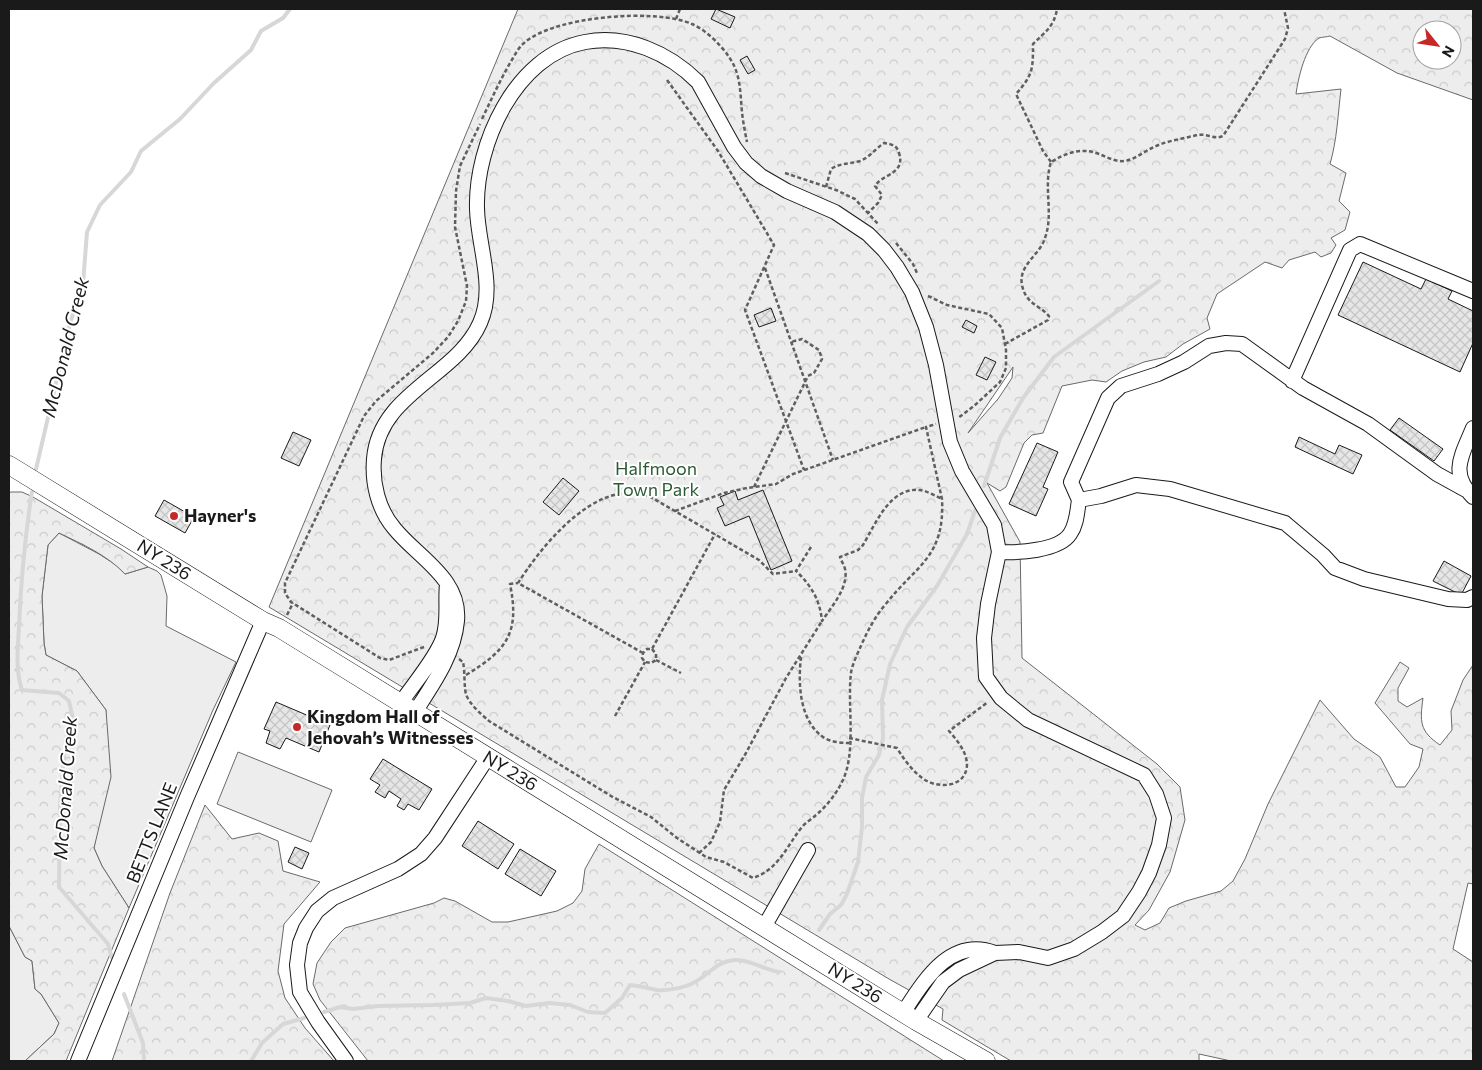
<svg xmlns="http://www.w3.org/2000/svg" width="1482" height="1070" viewBox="0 0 1482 1070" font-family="Commissioner,sans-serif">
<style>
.built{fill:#ededed;stroke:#6a6a6a}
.forest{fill:url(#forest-crowns);stroke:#6a6a6a;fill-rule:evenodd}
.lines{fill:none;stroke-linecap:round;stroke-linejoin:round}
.stream{stroke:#d7d7d7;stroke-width:4}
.building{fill:url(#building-cross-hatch);stroke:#1a1a1a}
.minor-casing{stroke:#1a1a1a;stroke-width:16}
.major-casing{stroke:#1a1a1a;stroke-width:19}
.path{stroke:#5f5f5f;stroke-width:2.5;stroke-dasharray:4 2.5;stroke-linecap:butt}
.minor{stroke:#fff;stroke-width:14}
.major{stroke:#fff;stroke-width:18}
.poi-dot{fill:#c62828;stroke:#fff;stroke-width:2}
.labels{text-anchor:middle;stroke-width:4;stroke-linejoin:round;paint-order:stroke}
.park-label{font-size:18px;fill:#2b5a34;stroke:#fff}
.poi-label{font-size:18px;font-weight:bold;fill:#1a1a1a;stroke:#fff;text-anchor:start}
.street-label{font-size:18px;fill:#1a1a1a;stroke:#fff}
.water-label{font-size:19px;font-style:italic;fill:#1a1a1a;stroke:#fff}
</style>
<defs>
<pattern id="forest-crowns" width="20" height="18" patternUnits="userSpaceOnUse" patternTransform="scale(1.25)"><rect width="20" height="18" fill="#ededed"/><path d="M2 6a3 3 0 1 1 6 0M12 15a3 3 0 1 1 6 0" fill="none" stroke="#cbcbcb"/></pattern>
<pattern id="building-cross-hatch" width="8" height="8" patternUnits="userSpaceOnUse" patternTransform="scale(1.25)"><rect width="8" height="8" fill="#e6e6e6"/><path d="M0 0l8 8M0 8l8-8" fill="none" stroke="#c5c5c5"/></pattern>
</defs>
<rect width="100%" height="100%" fill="#fff"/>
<path class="built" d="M59,533L99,554L116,565L125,574L148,567L157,571L161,575L167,596L166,626L236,662L213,710L129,908L102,866L94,848L98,824L106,710L77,671L46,655L44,643L42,596L48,545Z
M238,752L332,790L311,842L217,804Z
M9,926L25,957L32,961L35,989L41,994L59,1023L54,1034L25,1061H9Z"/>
<path class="forest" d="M518,9H1473V100L1397,73L1330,36C1327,37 1322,37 1319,38C1305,47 1298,79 1296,94L1341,89C1338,114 1337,140 1330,164L1346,173L1339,201L1350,212L1345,230L1331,238L1336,245L1331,253L1321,257L1315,252L1289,260L1282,268L1265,262L1217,294L1207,318L1210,329L1183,344L1166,357L1144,362L1122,371L1106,382L1092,380L1062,386L1043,433L1032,435L1024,443L1006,487L1000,491L987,483L1020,542L1022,658L1157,764L1180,787L1185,820L1170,872L1149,910L1135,925L1145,930L1160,923L1169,908L1186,901L1221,891L1233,881L1245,859L1268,804L1320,700L1354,739L1380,757L1396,787H1405L1419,767L1423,749L1410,744L1375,703L1400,662L1409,668L1398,688V701L1407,707L1423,698C1420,721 1419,731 1440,745L1452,730L1451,711L1463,680L1473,665V884L1468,883L1453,949L1473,962V1061H1231L1199,1054V1061H1011L942,1020L943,1009L889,979L269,607ZM1422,30H1452V60H1422ZM1013,367L1012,378L998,399L968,433Z
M11,492H22L33,497L121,549L148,567L125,574C107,555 82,544 59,533L48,545L42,596L44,643L46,655L77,671L106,710L111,777L94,848L102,866L129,908L66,1061H25L54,1034L59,1023L41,994L35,989L32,961L25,957L9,926V493Z
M205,805L232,839L259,833L278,841L283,871L320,882L284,924L278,971L285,998L305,1028L334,1061H112L170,893Z
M599,844L944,1061H368L320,1000L313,984L317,963L331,942L345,928L434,903L444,898L455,901L492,922H508L557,911L573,903L582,891L585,869Z"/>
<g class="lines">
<path class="stream" d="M36,469L70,323L83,284L87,232L100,205L131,172L141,151L180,119L214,83L251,50L261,31L283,18L290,9
M984,486L1000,438L1023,398L1054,357L1159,281
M32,492C25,536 21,581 19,626C18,648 15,669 22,690L59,693L69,701L74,724L64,755L60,807L59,887L108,944L112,958
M819,930L830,914L841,905L847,894L858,862L862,827V798L866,777L879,755L883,738L882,700L890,664L907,627L937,586L967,534L975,511
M124,994L143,1043L144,1061
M324,1012L340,1007L353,1009L378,1006L433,1005L470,1003L486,998L508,1001L526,1006L549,1003L570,1005L588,1012L605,1013L622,998L630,985C641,986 647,988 657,990C666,991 682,988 691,984C708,977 715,961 735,960C750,959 764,970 779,972
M251,1061L262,1043L283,1024L304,1018"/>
</g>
<path class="building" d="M716,9L735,17L730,28L711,19Z
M747,56L755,70L748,74L740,60Z
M1363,262L1421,289L1426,279L1452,291L1448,299L1473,311V343L1460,372L1338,315Z
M771,308L776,321L759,327L754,315Z
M966,320L977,326L974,333L962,327Z
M985,357L996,362L987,380L976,375Z
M1399,418L1443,449L1434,461L1390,430Z
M293,432L311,440L299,466L281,458Z
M1299,437L1335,454L1339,445L1362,455L1353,474L1295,447Z
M1037,443L1058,452L1043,487L1048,489L1036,516L1009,504Z
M563,478L579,491L559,515L543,502Z
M763,490L792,561L771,570L749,516L725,526L717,508L724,505L720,497L735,491L738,500Z
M164,500L194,517L185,533L155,516Z
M1444,561L1471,576L1461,595L1433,581Z
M276,702L330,725L319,752L286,738L280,749L266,743L270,731L264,729Z
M383,759L432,789L419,810L408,804L404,810L397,806L401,799L389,791L385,798L375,792L380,785L370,779Z
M478,821L514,844L498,869L462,846Z
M295,847L309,853L302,869L288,862Z
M520,849L556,871L541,896L505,874Z"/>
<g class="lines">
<defs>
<path id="minor" d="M1292,381L1350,250L1360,244L1473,291
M1473,428C1462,455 1449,473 1473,497
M1466,490L1437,474L1368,424L1303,388L1242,344L1226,343L1209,346L1184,362L1158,374L1121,386L1108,398L1071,482L1079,500L1101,496L1136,485L1170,489L1285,523L1323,555L1335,568L1364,579L1448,599L1467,600L1473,597
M999,552C1017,553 1059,551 1070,534C1077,524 1077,512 1079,500
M400,704C412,686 437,657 443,638C449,621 445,602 447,584
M415,712C433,684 454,655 457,621C461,578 417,557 394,528C378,509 372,483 374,459C379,393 457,376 480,323C496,287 478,247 477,209C475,145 515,55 585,42C627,34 669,53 698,82L734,147L746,163L761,176L787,191L835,212L868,234L884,250L897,267L912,292L926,327L936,365L950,442L962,471L994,525L999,552L988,604L984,638L986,677L1001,698L1028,720L1144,775L1156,794L1164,818L1159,845L1149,873L1139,892L1123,916L1102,932L1074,949L1048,958L1019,952L995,953
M764,927L808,850
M903,1013C924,981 950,936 995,953L959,970L943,982L916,1021
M78,1061L187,797L263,621
M346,1061L318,1022L300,992L297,965L300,943L306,928L317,911L333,898L398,869L421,854L435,838L488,757"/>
<path id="major" d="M9,465L263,621L279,628L916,1021L986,1061"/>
</defs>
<use href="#minor" class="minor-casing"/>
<use href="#major" class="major-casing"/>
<path class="path" d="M676,19L680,9
M667,80L718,151L774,245L745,310L804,470
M482,119C492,98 501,78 513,58C516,53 519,47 524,43C554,16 656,8 692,24C706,30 721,45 729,57C741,74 740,92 742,112C743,122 745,132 747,142
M1051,162L1043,151L1016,94C1033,75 1033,69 1033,44C1045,32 1054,27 1057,9
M785,173L836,190L855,199L878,224
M826,187L831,169C840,163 850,164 860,161C870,157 875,149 884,143C891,144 897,145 899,153C906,174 882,174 875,186L882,195L878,203L868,213
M896,243L913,264L917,273
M765,268L833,460
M928,296L947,305L989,314L1002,328L1006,350V368L1000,382L974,406L958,418
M1005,344L1048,320L1049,316C1038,304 1026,304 1022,285C1018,265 1040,255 1045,238C1054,213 1043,187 1051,162C1066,153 1081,147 1099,154C1107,157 1115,162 1124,161C1134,160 1143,152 1152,148C1165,141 1182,139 1197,135C1206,133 1215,140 1223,136L1285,39L1288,28L1284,9
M754,487L808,376L814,373L822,359L819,350L802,339L791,342
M675,511L724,493L747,488L776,484L793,474L926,427
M811,547L796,571C811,585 820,600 822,621C832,606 849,587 845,569C844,564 841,561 840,557L858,550L863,545C876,523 890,487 920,490C927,491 936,496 942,499
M287,615L293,603
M424,647L389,660L380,658L291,602L285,593V583L364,416L376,401L433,353L448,337L458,321L466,301L467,286L455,227L456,191L460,166L480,124
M652,649L656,654V660L651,663L645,662L642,658L643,653L647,649H652L715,534
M643,653L518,583C539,550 578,502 618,494C629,492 639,494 649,496L759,560L773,574L796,571
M801,657C798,683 799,720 823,737C830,742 841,743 849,743
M459,659L463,662C465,671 464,688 466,694C469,704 481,714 489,721L611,796L651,817L677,838L706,857L724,862L753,878C779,869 786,847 802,827C806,822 812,819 816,815C827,806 836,794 842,782C857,752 847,706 851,673C852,665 857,655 860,648C867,632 874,618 885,605C916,565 945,558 942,499L926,427L936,424
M656,660L681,673
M466,675C507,650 520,633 510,584L518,583
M615,716L645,662
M849,738L897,748C905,761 913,772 925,780C940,789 966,787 967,765C967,752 957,740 949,731L988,702
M699,853L711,842L720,822L724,790L746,753L786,678L822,621"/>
<use href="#minor" class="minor"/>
<use href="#major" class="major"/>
</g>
<g class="poi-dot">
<circle cx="174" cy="516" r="5"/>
<circle cx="297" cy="727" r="5"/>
</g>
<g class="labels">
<g class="park-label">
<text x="656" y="475">Halfmoon<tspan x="656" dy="21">Town Park</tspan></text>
</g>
<g class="poi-label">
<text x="184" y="522">Hayner's</text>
<text x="307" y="723">Kingdom Hall of<tspan x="307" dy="21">Jehovah’s Witnesses</tspan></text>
</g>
<g class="street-label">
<text transform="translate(164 560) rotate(32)" y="6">NY 236</text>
<text transform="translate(510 771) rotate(31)" y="6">NY 236</text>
<text transform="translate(152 833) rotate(-68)" y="6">BETTS LANE</text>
<text transform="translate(855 983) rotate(32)" y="6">NY 236</text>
</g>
<g class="water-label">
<text transform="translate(65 347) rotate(-76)" y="7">McDonald Creek</text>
<text transform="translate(65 788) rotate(-86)" y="7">McDonald Creek</text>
</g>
</g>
<rect width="1482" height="1070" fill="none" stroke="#1a1a1a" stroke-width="20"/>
<g transform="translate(1437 45) rotate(120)"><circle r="24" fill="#ffffff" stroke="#a3a3a3"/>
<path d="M0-4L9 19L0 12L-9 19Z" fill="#c62828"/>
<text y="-8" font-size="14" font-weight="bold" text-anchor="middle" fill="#1a1a1a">N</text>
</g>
</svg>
